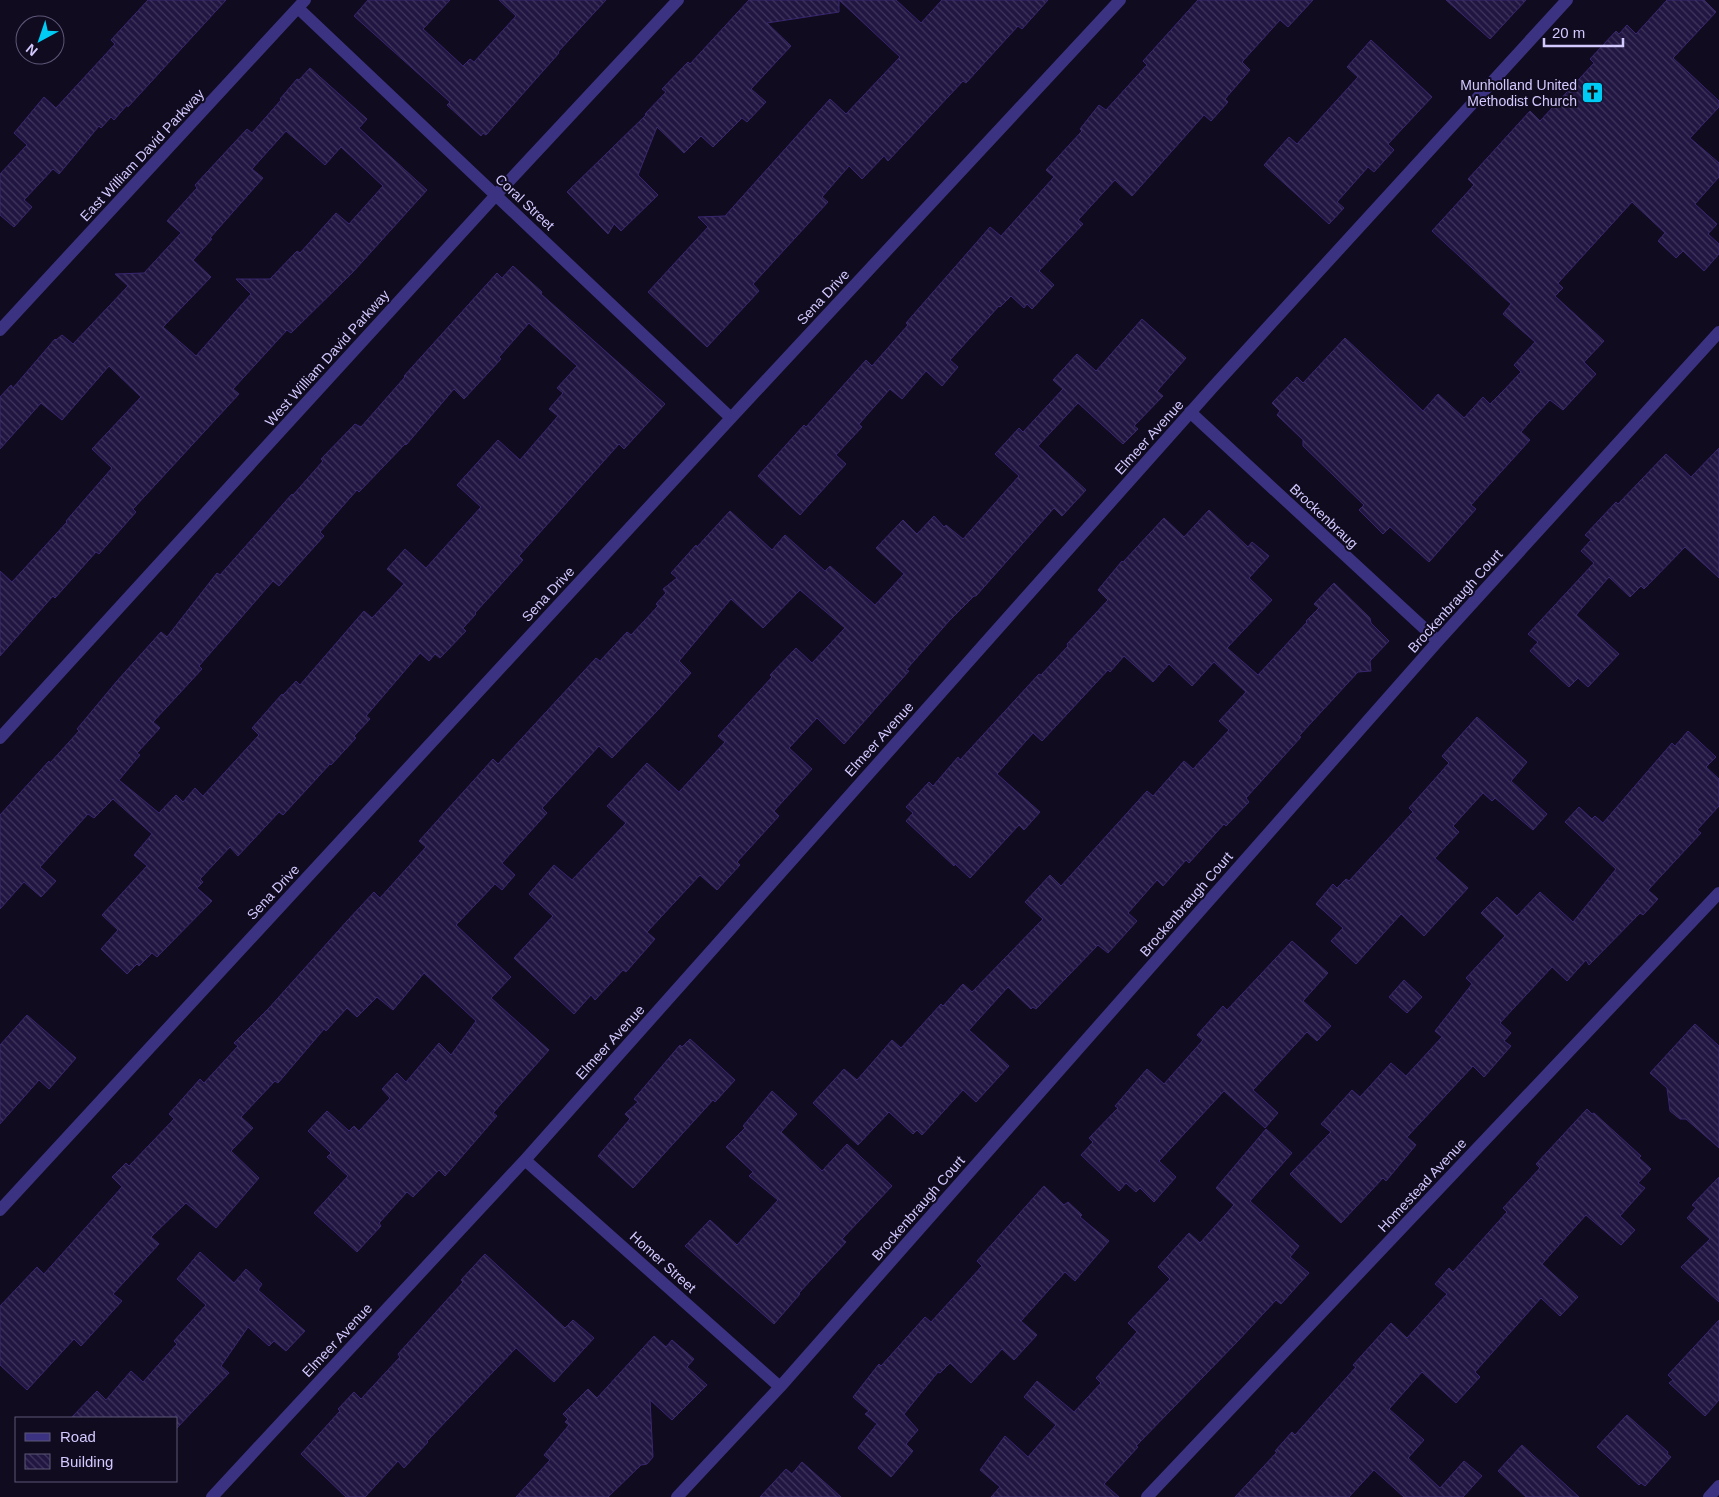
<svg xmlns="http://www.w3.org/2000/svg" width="1719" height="1497" viewBox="0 0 1719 1497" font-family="Arial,sans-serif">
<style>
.building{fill:url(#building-back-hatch);stroke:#39266f;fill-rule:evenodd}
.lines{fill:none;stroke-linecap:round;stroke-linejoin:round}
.street{stroke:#3b3381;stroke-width:12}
.labels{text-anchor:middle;stroke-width:4;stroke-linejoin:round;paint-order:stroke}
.poi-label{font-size:14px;fill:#d3c9ff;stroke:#100b1f;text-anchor:end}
.street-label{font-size:14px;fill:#d3c9ff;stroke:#100b1f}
</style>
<defs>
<pattern id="building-back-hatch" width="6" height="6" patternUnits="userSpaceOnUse" patternTransform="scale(1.25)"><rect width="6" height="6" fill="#211641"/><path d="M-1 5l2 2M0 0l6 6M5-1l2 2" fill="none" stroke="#40375e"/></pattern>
</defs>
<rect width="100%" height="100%" fill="#100b1f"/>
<path class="building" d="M148,0H226L128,107L127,105L114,120L111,117L101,128L99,126L59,174L53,169L24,200L32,207L14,227L0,215V174L27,145L14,133L44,97L56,108L115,44L111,40Z
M368,0H450L423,29L463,66L470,59L474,62L516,16L499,0H606L558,52L559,53L512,106L486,135L483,133L481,136L447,105L450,102L354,16Z
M749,0H896L921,23L942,0H1048L1022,29L1018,26L966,83L963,81L888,161L884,156L862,179L849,166L822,197L828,202L753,284L759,291L707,347L648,292L708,227L698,217L725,216L830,99L846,114L900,57L839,0V12L767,23L791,46L751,89L766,102L747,122L742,118L713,147L701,136L684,153L657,127L638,175L658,195L621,231L614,224L608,234L567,192L646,115L645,114L666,92L662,89L688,62L690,64Z
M1198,0H1313L1288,27L1280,20L1242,62L1250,70L1225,99L1228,102L1211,121L1204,115L1132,196L1115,180L1078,220L1083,224L1039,271L1054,285L1032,309L1027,304L1024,308L1011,296L1000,307L999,306L950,360L958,367L942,386L926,371L902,399L890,389L859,424L862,427L836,455L846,464L800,515L758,476L804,425L806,427L866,360L872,366L908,325L906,323L990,227L1001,236L1054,177L1046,170L1082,131L1080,129L1099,105L1106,110L1147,65L1143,61Z
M1446,0H1526L1490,39Z
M1667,0H1704L1716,12L1673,58L1719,101V107L1690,138L1719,163V177L1695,204L1717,224L1708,234L1719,244V254L1704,271L1683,251L1676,258L1658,241L1665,233L1632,202L1558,283L1563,288L1555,296L1604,341L1584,362L1596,374L1563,410L1550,400L1534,417L1521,432L1530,440L1471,505L1476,509L1429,562L1390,527L1383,534L1359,510L1364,505L1303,446V440L1277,415L1280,411L1272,403L1297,377L1303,383L1345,338L1423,411L1438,394L1464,418L1483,397L1490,404L1504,390L1521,372L1514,365L1535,342L1503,314L1511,304L1432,231L1474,185L1468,179L1530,111L1540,121L1594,63L1590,59L1616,31L1619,34L1627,25L1636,34Z
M1371,40L1432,97L1388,144L1394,150L1374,172L1368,167L1337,202L1344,208L1329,224L1264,165L1289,137L1297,144L1358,77L1347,67Z
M310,68L367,119L359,128L427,190L353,272L291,333L287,330L233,389L239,394L133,509L136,512L99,554L96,552L55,598L53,596L0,656V571L12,582L67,522L66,521L112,468L92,449L141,397L109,366L62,420L41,403L0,449V397L11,385L13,388L55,339L56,340L62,335L73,344L128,286L115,274L144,273L181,233L167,221L197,188L195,185L247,129L252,133L281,100L280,99L297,79L299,80ZM286,131L325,165L341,147L383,186L349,224L336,213L300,253L297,251L270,279H236L251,294L196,356L163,327L211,277L193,260L212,239L210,238L263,178L252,169Z
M513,266L542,292L541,294L665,404L624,449L619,444L519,556L523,560L475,613L476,614L463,628L466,631L440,658L435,654L429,661L420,653L366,716L370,719L354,736L356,738L331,765L330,764L283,815L279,812L238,856L230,847L200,879L203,882L197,888L212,901L157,957L152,953L139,966L137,964L127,974L101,949L118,930L102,915L147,866L134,855L152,834L113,799L94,818L88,814L40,867L56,881L41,897L24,882L0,909V815L49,761L50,763L79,731L77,729L117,681L161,632L167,637L217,573L220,575L292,494L293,495L323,461L321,459L355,424L361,427L405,377L404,376L497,273L502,278ZM529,323L577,366L557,388L563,393L549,409L558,416L520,460L498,440L457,485L481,507L426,568L405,549L387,569L404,584L372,618L364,611L300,685L296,681L283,695L282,694L252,728L259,735L203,796L195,788L183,802L176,795L159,813L119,780L140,755L137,753L160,728L153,722L202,669L199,666L273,581L279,586L324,536L320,532L357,490L359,492L405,444L406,445L454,389L464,399L501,359L499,357Z
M1142,319L1186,358L1157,391L1163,396L1134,426L1138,429L1123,444L1078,403L1038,446L1086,490L1062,516L1054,508L976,596H974L949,621L906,670L909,671L844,744L817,718L789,748L812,769L774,811L779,816L737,862L740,865L717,890L700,875L647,932L655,939L626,972L623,970L595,1000L591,995L574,1014L514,958L553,916L529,894L554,865L572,880L626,823L607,806L647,763L679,792L725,742L718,736L772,677L770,675L796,648L812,663L845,628L800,590L763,628L731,599L679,661L691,673L656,712L612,758L599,746L542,808L547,813L502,863L515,875L502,890L495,884L456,925L511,977L491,998L549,1050L493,1113L497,1116L445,1176L439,1170L413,1197L407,1192L379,1223L381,1226L357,1252L314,1213L348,1176L327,1157L331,1153L308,1131L327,1111L349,1131L354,1126L359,1131L390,1098L382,1089L397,1073L406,1082L439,1043L451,1055L476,1021L424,973L393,1010L377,997L357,1017L347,1008L326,1031L324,1029L278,1083L275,1081L241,1117L253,1128L231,1151L259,1178L216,1228L186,1203L151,1237L159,1244L113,1294L122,1301L81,1346L74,1339L27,1390L0,1365V1306L37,1267L44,1274L122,1187L112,1177L126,1163L129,1166L174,1119L169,1114L200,1079L204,1083L238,1046L234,1043L269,1008L347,921L374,892L380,898L426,847L419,841L493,759L498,764L596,658L600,661L627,632L631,635L658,606L656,604L666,593L663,589L677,578L671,573L696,545L697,547L730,511L772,550L785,535L825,571L830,566L875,605L904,574L876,548L903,520L917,534L934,516L944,527L946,525L963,539L1019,476L995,454L1019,428L1023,432L1063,389L1053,380L1077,354L1096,371Z
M1719,448V578L1685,547L1644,589L1641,586L1630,597L1609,577L1576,615L1619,654L1588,687L1578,678L1569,687L1530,651L1538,642L1528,634L1594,563L1581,551L1591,540L1585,535L1616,502L1618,504L1666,454L1691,477Z
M1209,510L1248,547L1252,542L1269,556L1249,578L1272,600L1227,648L1258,675L1307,622L1306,621L1319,608L1314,604L1334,583L1370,618L1371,623L1389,641L1370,661L1371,671L1358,672L1299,736L1301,737L1246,798L1249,802L1226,826L1224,824L1189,863L1186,860L1163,886L1157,880L1128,913L1137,921L1108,953L1098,945L1036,1009L1033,1007L1031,1009L1008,987L969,1030L1009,1066L976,1102L963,1090L922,1135L917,1130L913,1134L889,1112L858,1145L813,1103L844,1069L857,1080L892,1040L901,1048L941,1004L943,1006L963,984L972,992L1043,919L1025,902L1050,875L1061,886L1147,791L1153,796L1184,761L1193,769L1229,730L1219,721L1246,692L1214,662L1192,686L1169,664L1153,682L1124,656L1110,672L1108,670L1042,741L1033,733L997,774L1040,812L1024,830L1019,825L970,878L955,864L954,866L906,821L913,813L906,807L929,782L933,786L958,757L960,760L1039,674L1041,675L1068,646L1067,644L1108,600L1098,590L1122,561L1123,562L1164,518L1184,537Z
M1477,717L1527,762L1511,781L1547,814L1533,830L1495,798L1492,801L1483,793L1453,826L1459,832L1435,858L1468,888L1424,936L1401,914L1356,964L1331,941L1343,928L1316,904L1333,884L1337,888L1346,879L1349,881L1413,812L1409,808L1449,763L1442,756Z
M1688,731L1716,757L1706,767L1719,779V806L1697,830L1701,833L1648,890L1658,899L1643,915L1640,913L1589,965L1586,960L1567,981L1552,967L1500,1023L1511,1033L1504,1041L1511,1046L1484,1077L1473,1066L1407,1137L1416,1145L1386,1181L1383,1178L1341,1223L1290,1174L1331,1132L1321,1124L1352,1090L1360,1097L1391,1063L1406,1076L1442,1037L1435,1031L1472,984L1466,978L1505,936L1481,913L1497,897L1517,916L1540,892L1573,922L1616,869L1565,822L1579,807L1592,819L1595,816L1603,823L1672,743L1675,746Z
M1292,941L1328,973L1303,1001L1331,1026L1317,1041L1307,1032L1253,1090L1278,1113L1265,1128L1224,1091L1159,1161L1176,1177L1154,1202L1140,1188L1136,1192L1126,1183L1119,1191L1081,1155L1093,1142L1089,1138L1118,1108L1115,1106L1147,1069L1164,1084L1203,1040L1197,1035L1223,1006L1227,1010Z
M1404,980L1422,997L1407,1013L1389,997Z
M27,1015L76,1058L49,1089L39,1080L0,1124V1045Z
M1695,1024L1719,1046V1148L1686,1119H1680L1670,1111L1667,1088L1650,1073Z
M690,1039L735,1080L715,1102L713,1100L633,1188L598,1156L630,1119L625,1114L638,1102L634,1099L680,1045L682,1047Z
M772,1091L797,1114L781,1132L822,1171L847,1144L892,1186L842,1239L846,1242L799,1293L800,1294L774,1324L685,1246L710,1220L737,1245L778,1200L749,1176L753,1172L726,1147L745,1128L743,1126Z
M1587,1109L1592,1114L1594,1113L1641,1156L1639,1158L1651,1169L1638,1183L1645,1188L1620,1216L1635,1230L1621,1245L1586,1215L1542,1264L1578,1297L1560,1316L1541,1298L1475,1372L1480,1377L1456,1403L1422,1372L1389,1409L1424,1440L1408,1458L1440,1488L1464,1461L1482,1476L1463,1497H1404L1374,1470L1349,1497H1235L1277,1452L1275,1451L1292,1432L1295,1435L1356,1367L1353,1365L1391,1323L1407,1338L1447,1294L1435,1284L1449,1268L1453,1272L1507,1212L1503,1208L1540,1168L1536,1164Z
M1266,1129L1292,1153L1250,1201L1299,1246L1290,1257L1309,1273L1281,1304L1276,1300L1237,1342L1136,1446L1138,1447L1104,1484L1119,1497H991L1000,1487L980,1470L1005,1436L1028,1457L1056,1425L1024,1397L1037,1381L1074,1412L1101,1383L1096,1378L1137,1332L1128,1323L1170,1279L1158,1267L1189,1233L1200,1243L1234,1205L1216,1188Z
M1719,1177V1302L1681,1267L1710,1239L1687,1218L1696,1208L1692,1205Z
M1044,1186L1064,1205L1068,1202L1082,1215L1080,1217L1109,1241L1075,1281L1065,1272L1021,1321L1037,1335L1014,1360L1002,1349L971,1383L950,1363L940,1373L938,1372L904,1414L918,1430L906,1444L913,1451L891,1477L858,1448L877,1424L865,1414L869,1411L853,1397L879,1364L881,1366L925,1317L931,1322L982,1266L977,1261Z
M200,1252L234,1283L246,1269L262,1284L258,1290L305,1331L286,1351L274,1341L269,1346L248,1327L221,1366L229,1373L176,1429V1415L174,1418H71L97,1391L106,1400L131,1371L143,1382L177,1344L174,1341L206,1305L177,1279Z
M485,1254L565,1328L573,1320L594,1338L554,1382L516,1348L427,1441L428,1442L404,1468L398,1461L365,1497H346L301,1454L340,1411L338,1409L354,1392L361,1399L400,1357L398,1354L463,1282L461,1280Z
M1719,1320V1400L1705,1416L1669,1383L1673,1380L1668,1375Z
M654,1336L666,1347L672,1340L694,1359L687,1367L707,1385L672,1420L650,1400L653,1457L647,1464L641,1465L608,1497H516L550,1460L544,1455L569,1425L565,1422L568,1419L563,1414L588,1389L597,1398Z
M1627,1415L1668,1452L1667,1454L1671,1457L1645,1486L1641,1483L1639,1485L1597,1447Z
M1522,1445L1579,1497H1526L1498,1471Z
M802,1462L841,1497H760L786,1469L792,1474Z"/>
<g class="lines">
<path class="street" d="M298,8L731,418
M0,330L305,0
M1190,412L1438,641
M0,738L496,195L678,0
M525,1160L780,1387
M0,1210L731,418L1120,0
M212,1497L525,1160L1213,387L1567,0
M677,1497L780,1387L1438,641L1719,332
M1147,1497L1719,893
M1709,1497L1719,1486"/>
</g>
<defs>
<symbol id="church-square" viewBox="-11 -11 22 22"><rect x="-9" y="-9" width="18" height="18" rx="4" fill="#00cbf4" stroke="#100b1f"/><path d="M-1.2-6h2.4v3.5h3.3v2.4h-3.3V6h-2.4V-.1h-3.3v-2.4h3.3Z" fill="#111"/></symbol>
</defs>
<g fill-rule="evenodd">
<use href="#church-square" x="1580" y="80" width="25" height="25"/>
</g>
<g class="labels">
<g class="poi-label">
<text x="1577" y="90">Munholland United<tspan x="1577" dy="16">Methodist Church</tspan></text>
</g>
<g class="street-label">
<text transform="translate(142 155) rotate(-47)" y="5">East William David Parkway</text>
<text transform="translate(525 202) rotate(43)" y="5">Coral Street</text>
<text transform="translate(823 297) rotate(-47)" y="5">Sena Drive</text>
<text transform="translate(327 358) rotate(-48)" y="5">West William David Parkway</text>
<text transform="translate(1149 437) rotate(-48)" y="5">Elmeer Avenue</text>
<text transform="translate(1324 516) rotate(43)" y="5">Brockenbraug</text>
<text transform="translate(548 594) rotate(-47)" y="5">Sena Drive</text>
<text transform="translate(1455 601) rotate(-48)" y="5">Brockenbraugh Court</text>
<text transform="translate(879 739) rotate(-48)" y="5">Elmeer Avenue</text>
<text transform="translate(273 892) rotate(-47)" y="5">Sena Drive</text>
<text transform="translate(1186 904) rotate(-49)" y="5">Brockenbraugh Court</text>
<text transform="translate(610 1042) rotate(-48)" y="5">Elmeer Avenue</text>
<text transform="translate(1422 1185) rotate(-47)" y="5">Homestead Avenue</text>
<text transform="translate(918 1208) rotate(-49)" y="5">Brockenbraugh Court</text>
<text transform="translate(663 1262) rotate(42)" y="5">Homer Street</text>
<text transform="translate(337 1340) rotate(-47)" y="5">Elmeer Avenue</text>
</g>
</g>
<rect x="15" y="1417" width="162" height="65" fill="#100b1f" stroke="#5e5779"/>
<rect x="25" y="1433" width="25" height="8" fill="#3b3381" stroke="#5e5779"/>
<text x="60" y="1442" font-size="15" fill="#d3c9ff">Road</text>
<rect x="25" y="1454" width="25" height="15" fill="url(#building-back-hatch)" stroke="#5e5779"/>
<text x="60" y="1467" font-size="15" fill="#d3c9ff">Building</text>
<g transform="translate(40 40) rotate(220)"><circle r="24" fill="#100b1f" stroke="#5e5779"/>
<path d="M0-4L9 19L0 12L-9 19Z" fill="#00cbf4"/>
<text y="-8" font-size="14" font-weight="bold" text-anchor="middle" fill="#d3c9ff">N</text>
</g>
<path d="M1544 38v8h79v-8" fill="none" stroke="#d3c9ff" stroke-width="2.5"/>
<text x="1552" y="38" font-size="15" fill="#d3c9ff" stroke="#100b1f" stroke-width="4" paint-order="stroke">20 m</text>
</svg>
